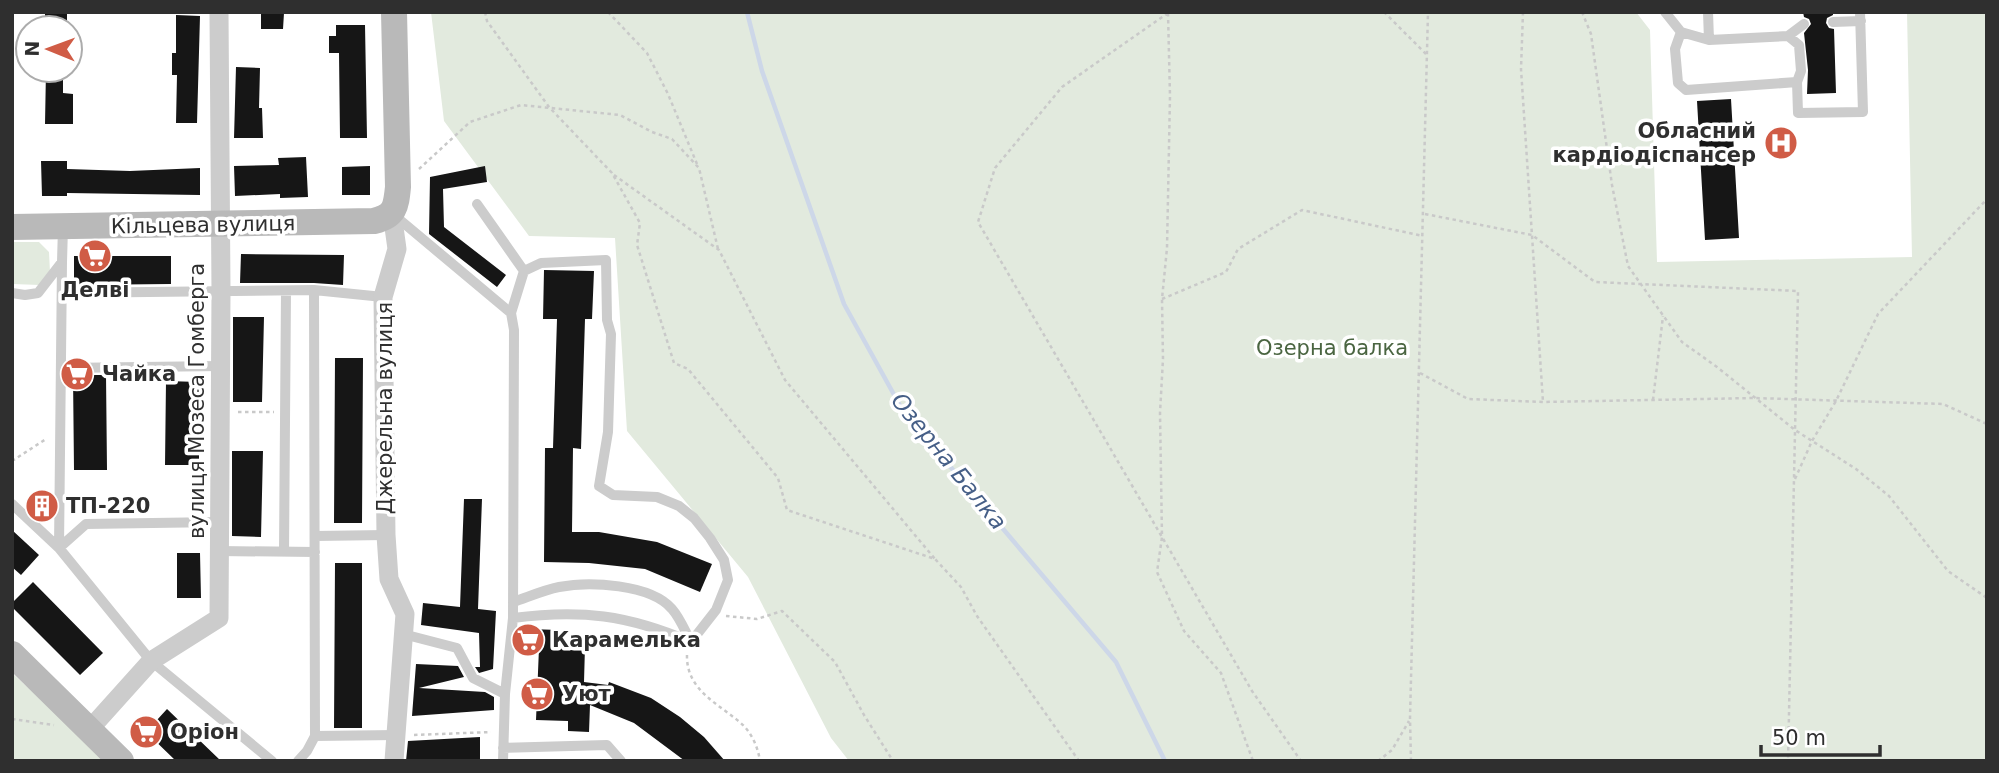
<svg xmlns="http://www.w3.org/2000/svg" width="1999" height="773" viewBox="0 0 1999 773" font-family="'DejaVu Sans',sans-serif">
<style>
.green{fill:#e2eade}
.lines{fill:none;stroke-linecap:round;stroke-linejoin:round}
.stream{stroke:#cdd7e8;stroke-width:4.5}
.building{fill:#161616}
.path{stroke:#c9c9c9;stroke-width:2.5;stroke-dasharray:3.5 3.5;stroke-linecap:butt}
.lane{stroke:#ccc;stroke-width:10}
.street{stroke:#ccc;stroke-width:19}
.secondary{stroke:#b9b9b9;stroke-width:26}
.labels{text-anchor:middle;stroke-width:7;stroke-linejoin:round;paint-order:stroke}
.poi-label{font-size:21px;font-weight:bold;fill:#2f2f2f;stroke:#fff;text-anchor:start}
.street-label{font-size:21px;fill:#2f2f2f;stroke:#fff}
.park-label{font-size:21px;fill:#4a6541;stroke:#fff}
.water-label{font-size:23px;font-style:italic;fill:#465f87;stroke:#fff}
</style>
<rect width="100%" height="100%" fill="#fff"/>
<path class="green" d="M431,12H1636L1650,30L1657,262L1912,257L1907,12H1987V761H849L831,738L748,577L627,431L615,238L529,236L444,121Z
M12,242H39L49,252L50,272L40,285L12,284Z
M12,673L108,761H12Z"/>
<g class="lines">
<path class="stream" d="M747,12L762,71L844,304L903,411L1116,662L1165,761"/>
</g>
<path class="building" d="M45,12H67V28H45Z
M261,12L284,13L283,29H261Z
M1803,12H1833V15L1827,18L1826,23L1829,28L1834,29L1836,93L1807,94L1808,70L1804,33L1811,24L1809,19L1804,17Z
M176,15L200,16L197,123H176L177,75H172V53H176Z
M336,25H365L367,138H340L339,53H329V36H336Z
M236,67L260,68L259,108H262L263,138H234Z
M46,70H63V93L73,94V124H45Z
M1731,99L1739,238L1705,240L1697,101Z
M306,157L308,197L280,198V194L235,196L234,166L279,165L278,158Z
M41,161H67V169L130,171L200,168V195L67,193V196H42Z
M370,166V195H342V167Z
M485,166L487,182L443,189L444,227L506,275L497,287L429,234L430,177Z
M241,254L344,255L343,285L314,283H240Z
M74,256H171V284L74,285Z
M544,270L594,271L592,319H585L581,449L573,448L572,532H599L657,542L712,564L700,592L645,569L589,563L544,562L545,448H553L557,319H543Z
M233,317H264L262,402H233Z
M335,358H363L362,523H334Z
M73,375H106L107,470H74Z
M166,381L199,382V465H165Z
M232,451H263L261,537L232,536Z
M39,493L52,507V511L45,518L29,503Z
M464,499H482L478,609L496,611L493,669L479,673L475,667H480L479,633L421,625L423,603L460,607Z
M12,530L39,555L21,575L12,567Z
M177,553H200L201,598H177Z
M335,563H362V728H334Z
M33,582L103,653L80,675L12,607V603Z
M529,629L559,630L558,644L585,646L584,682L608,685L609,682L651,698L680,717L704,737L725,761H685L634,723L590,705L589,732L568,731V721L536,720L539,648H528Z
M416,664L458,666L464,677L419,688L485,692L494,697V710L412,716Z
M167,709L221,761H176L146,732Z
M480,737V761H406L408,741Z"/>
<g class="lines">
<path class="path" d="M485,12L487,21L549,107L612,173L640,223L637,245L674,363L688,369L778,478L787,510L935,559L961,587L977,616L1079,761
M608,12L647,53L668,94L697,164
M1384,12L1426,54
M1523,12L1521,69L1543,402
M1582,12L1591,34L1612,185L1628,266L1682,342L1717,367L1795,430L1856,469L1889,496L1948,571L1987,598
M1168,13L1062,87L995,168L978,222L1252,691L1301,761
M1168,13L1170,96L1167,248L1162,299L1163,359L1160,413L1162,537L1157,572L1184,631L1221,673L1253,761
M419,169L470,122L521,105L620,115L652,132L672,139L699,168L718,249
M614,175L719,250L785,380L935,559
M1425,214L1532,235L1595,282L1798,291L1788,761
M1162,299L1226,272L1238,249L1302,210L1423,236
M1420,373L1468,399L1543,402L1755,398L1943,404L1987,424
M1653,400L1663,316
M238,412H274
M12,461L46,439
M1795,479L1812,441L1836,401L1878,314L1987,199
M726,616L757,619L782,611L835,662L864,715L893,761
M687,655C686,692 722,705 744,726C753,736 758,748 760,761
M12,719L54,725
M414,735L491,732
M1378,761L1392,750L1409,721
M1411,761L1410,718L1428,12"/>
<path class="lane" d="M1665,12L1681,32L1675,49L1678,83L1686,90L1797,82L1798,113L1863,112L1860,12
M1708,12L1709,40
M1833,22L1861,21
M1681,32L1709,40L1788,36L1799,45L1801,71L1797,82
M1788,36L1804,24
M477,204L524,271
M394,215L511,313L514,330L513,618L505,694L503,761
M12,293L25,295L38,293L62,262L63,227
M62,293L314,290
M511,313L524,271L541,263L606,260L607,320L611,334L608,432L599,486L613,495L657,497L679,506L694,518L710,538L724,560L728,580L716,610L691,642C628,615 581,609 513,618
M62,368L221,366
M12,504L59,548
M219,522L86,524L59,548L151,661L272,761
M315,536L386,535
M59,548L62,262
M219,551L315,552
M284,552L286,291
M513,602C528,597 544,590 559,587C589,581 651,584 672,609C680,618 685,631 691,642
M403,634L457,648L473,678L505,694
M315,736L314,290L383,297
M503,748L607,745L621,761
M298,761L307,751L315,736L397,735"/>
<path class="street" d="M392,213L397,249L383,297L386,535L389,579L405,614L394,761
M89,730L151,661L219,618L221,292L219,12"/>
<path class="secondary" d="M12,227L374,221C395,216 396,207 398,187L394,12
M12,654L121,761"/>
</g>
<defs>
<symbol id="hospital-disc" viewBox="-11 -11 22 22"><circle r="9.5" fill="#d05c46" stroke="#fff"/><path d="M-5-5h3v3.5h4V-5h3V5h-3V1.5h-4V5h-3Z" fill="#fff"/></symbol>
<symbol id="supermarket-disc" viewBox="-11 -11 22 22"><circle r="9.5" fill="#d05c46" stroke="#fff"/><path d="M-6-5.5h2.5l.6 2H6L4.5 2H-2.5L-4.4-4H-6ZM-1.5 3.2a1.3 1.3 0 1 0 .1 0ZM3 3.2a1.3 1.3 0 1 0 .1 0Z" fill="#fff"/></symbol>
<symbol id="building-disc" viewBox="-11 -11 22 22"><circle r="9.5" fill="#d05c46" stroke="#fff"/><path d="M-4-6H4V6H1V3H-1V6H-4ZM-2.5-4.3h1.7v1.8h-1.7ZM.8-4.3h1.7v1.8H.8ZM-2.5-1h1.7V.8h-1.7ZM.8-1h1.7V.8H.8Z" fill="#fff"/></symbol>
</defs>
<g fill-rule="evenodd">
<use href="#hospital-disc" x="1762" y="124" width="38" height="38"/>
<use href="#supermarket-disc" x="76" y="237" width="38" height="38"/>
<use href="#supermarket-disc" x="58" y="355" width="38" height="38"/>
<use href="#building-disc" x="23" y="487" width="38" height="38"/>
<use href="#supermarket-disc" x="509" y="621" width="38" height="38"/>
<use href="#supermarket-disc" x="518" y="675" width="38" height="38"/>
<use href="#supermarket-disc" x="127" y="713" width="38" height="38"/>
</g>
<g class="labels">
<g class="poi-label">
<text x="1756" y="138" text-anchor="end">Обласний<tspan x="1756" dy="24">кардіодіспансер</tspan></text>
<text x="95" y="297" text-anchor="middle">Делві</text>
<text x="102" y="381">Чайка</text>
<text x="66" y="513">ТП-220</text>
<text x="552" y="647">Карамелька</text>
<text x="562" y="701">Уют</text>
<text x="170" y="739">Оріон</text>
</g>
<g class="street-label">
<text transform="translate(203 225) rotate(-1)" y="7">Кільцева вулиця</text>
<text transform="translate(197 401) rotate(-90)" y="7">вулиця Мозеса Гомберга</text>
<text transform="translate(385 408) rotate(-90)" y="7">Джерельна вулиця</text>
</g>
<g class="park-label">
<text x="1332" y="355">Озерна балка</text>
</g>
<g class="water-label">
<text transform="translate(949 461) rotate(51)" y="8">Озерна Балка</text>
</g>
</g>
<rect width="1999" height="773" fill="none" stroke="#2f2f2f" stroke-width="28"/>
<g transform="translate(49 49) rotate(271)"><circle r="33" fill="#ffffff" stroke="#acacac" stroke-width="2"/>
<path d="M0-5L12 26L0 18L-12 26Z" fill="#d05c46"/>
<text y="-10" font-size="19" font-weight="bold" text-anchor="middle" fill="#2f2f2f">N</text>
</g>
<path d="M1761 745v10h119v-10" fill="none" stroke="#2f2f2f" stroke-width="3.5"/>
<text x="1772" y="745" font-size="21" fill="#2f2f2f" stroke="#ffffff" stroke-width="5" paint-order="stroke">50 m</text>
</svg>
